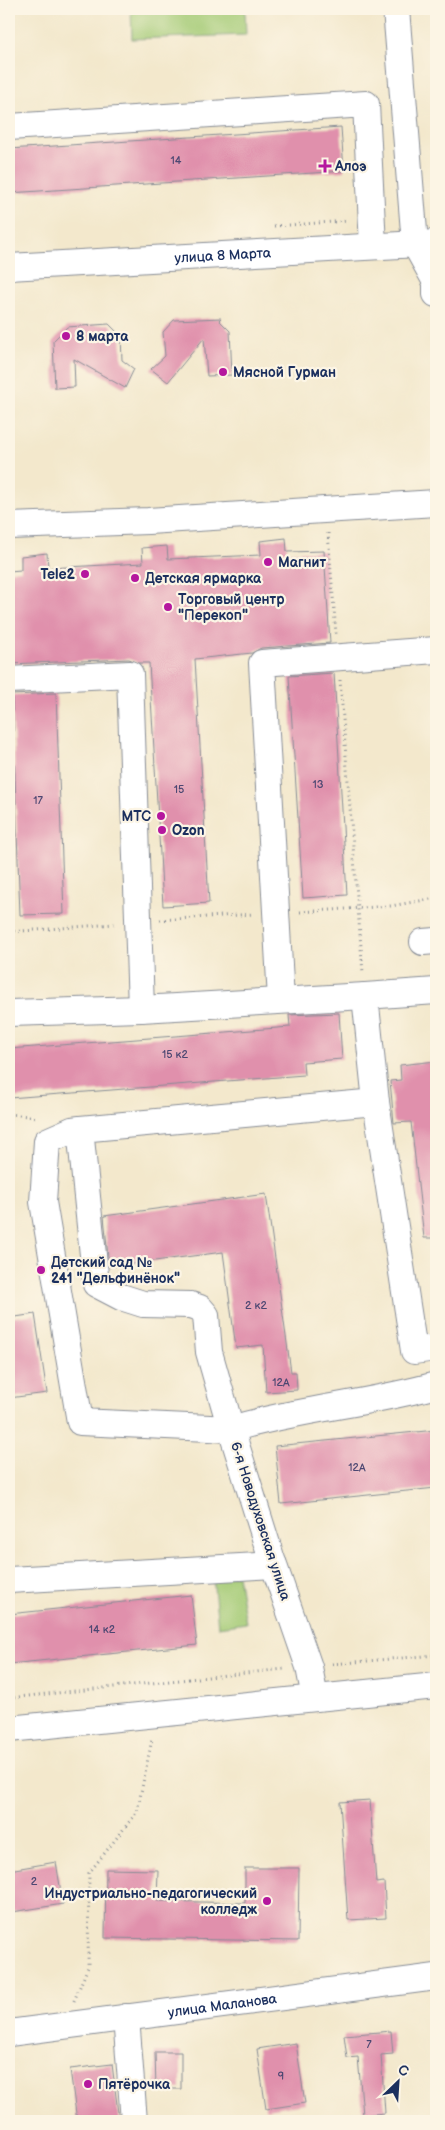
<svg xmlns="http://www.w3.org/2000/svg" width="445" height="2130" viewBox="0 0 445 2130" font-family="'Balsamiq Sans',sans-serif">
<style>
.green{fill:#a4cb76;stroke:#607d6a}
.building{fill:#e090ac}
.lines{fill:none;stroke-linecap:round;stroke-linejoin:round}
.minor-casing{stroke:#878c95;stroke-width:28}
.path{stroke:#878c95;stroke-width:3;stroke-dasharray:1 4;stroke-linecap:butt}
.minor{stroke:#fff;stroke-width:26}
.poi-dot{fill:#b5179e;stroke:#fcf5e5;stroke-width:2}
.labels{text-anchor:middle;stroke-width:4.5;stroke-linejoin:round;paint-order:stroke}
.number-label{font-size:11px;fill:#4c4772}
.poi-label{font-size:14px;font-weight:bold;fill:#1b2f5e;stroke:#fcf5e5;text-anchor:start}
.street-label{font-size:14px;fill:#1b2f5e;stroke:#fcf5e5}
</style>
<rect width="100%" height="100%" fill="#fcf5e5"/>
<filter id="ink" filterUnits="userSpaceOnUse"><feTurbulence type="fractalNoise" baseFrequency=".02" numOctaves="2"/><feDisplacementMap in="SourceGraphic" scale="10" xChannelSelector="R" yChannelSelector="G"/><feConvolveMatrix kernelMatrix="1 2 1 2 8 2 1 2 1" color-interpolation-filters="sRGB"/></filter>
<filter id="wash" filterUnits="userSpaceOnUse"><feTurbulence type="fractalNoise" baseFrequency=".0096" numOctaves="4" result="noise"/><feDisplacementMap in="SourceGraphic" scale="20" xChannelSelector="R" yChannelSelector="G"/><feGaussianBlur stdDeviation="1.12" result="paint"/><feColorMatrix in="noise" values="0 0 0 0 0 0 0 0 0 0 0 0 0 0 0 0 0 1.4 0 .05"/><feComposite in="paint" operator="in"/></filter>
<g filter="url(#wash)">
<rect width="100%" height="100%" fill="#f3e8cc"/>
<path class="green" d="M131,9H245L246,35L132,39Z
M238,1575L246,1623L218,1627L213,1577Z"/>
<g id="blocks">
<path class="building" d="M341,127L344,171L9,193V149Z
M221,318L219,320L230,331L232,375L207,376L204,338L168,382L151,369L165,356L163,332L174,320Z
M109,324L121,336L122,360L134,369L125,388L74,359L75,387L55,388L53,341L67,327Z
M286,538L287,552L324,551L330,643L261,648L252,653L195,659L209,903L163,906L149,663H139L129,659L9,664V571L21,570V556L47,553L48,568L143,563L142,548L167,546L168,559L261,555L260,541Z
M334,673L347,895L303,898L289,676Z
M56,693L64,914L20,915L12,695Z
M339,1013L342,1059L303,1062L304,1075L9,1098V1049L290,1027L289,1015Z
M436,1061V1238H424L411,1122L394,1123L390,1081L401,1080L400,1065Z
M266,1194L291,1372H296L297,1390L266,1392L263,1345L236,1348L223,1252L109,1267L104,1216Z
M35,1314L47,1393L9,1398V1318Z
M436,1430V1488L281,1504L275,1446Z
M191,1595L197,1645L9,1664V1614Z
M370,1800L376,1883L384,1882L386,1918L348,1920L340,1802Z
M56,1862L63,1904L12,1912L9,1870Z
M245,1868H299L298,1941L105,1938L106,1869L158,1870L157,1901L245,1903Z
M391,2031L393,2054L381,2055L385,2113L363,2115L358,2057L347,2058L344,2035Z
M296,2043L305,2103L266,2109L257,2049Z
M155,2052H181V2089H156Z
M112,2064L119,2121H77L70,2069Z"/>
</g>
</g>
<g filter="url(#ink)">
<use href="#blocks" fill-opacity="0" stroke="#878c95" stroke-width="1"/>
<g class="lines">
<defs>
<g id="minor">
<path d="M396,9L415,244L436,282V294"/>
<path d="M9,127L366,104L373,246"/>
<path id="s1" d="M9,267L436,243"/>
<path d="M9,526L148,521L436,503"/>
<path d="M9,680L130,674L141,1009"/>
<path d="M423,942L436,941"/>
<path d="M436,991L365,996L376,1102L414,1351L436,1348"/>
<path d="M281,1000L262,663L436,650"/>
<path d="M9,1013L141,1009L365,996"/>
<path d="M80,1129L96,1284L121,1297L143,1304L191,1305L200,1308L206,1315L209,1352L231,1429L80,1422L43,1202L47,1141L72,1130L80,1129L376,1102"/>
<path d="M9,1580L274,1565"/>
<path d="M315,1698L309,1667L271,1557L231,1429C298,1409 369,1404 436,1385"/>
<path d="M9,1729L436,1686"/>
<path d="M126,2017L134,2121"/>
<path id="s2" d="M9,2033L436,1977"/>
</g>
</defs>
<use href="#minor" class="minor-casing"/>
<path class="path" d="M274,226L347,221
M328,533L336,634
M340,680L363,973
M300,912L391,906L436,898
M160,920L254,914
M9,932L114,924
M9,1114L38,1117
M332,1664L436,1655
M9,1698L284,1669
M74,2001L88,1967L89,1873L137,1812L152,1739"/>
<use href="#minor" class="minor"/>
</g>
</g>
<g class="poi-dot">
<path d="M322.5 158.5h5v5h5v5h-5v5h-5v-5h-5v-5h5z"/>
<circle cx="66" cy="336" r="5"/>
<circle cx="223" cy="372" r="5"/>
<circle cx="268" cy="562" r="5"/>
<circle cx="85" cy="574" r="5"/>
<circle cx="135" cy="578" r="5"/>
<circle cx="168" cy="607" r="5"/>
<circle cx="161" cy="816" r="5"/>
<circle cx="162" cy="830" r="5"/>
<circle cx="41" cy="1270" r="5"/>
<circle cx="267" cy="1901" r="5"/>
<circle cx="88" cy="2084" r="5"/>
</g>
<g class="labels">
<g class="number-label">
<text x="176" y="164">14</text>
<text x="318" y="788">13</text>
<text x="179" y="793">15</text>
<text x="38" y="804">17</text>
<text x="175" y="1058">15 к2</text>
<text x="256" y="1309">2 к2</text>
<text x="281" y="1386">12А</text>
<text x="357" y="1471">12А</text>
<text x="102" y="1633">14 к2</text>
<text x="34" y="1885">2</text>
<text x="369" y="2048">7</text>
<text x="281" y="2080">9</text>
</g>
<g class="poi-label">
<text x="335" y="171">Алоэ</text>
<text x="76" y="341">8 марта</text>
<text x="233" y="377">Мясной Гурман</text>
<text x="278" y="567">Магнит</text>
<text x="75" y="579" text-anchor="end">Tele2</text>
<text x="145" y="583">Детская ярмарка</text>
<text x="178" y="604">Торговый центр<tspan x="178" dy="16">"Перекоп"</tspan></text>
<text x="151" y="821" text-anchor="end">МТС</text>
<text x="172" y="835">Ozon</text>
<text x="51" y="1267">Детский сад №<tspan x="51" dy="16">241 "Дельфинёнок"</tspan></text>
<text x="257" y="1898" text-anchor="end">Индустриально-педагогический<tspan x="257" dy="16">колледж</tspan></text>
<text x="98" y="2089">Пятёрочка</text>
</g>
<g class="street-label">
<text dy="5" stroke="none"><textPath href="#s1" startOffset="214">улица 8 Марта</textPath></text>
<text transform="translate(261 1521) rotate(72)" y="5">6-я Новодуховская улица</text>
<text dy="5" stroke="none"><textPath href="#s2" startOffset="215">улица Маланова</textPath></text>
</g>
</g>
<rect width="445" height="2130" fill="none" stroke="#fcf5e5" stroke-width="30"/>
<g transform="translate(398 2082) rotate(25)" stroke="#fcf5e5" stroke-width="4" paint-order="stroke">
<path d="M0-4L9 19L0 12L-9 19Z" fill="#1b2f5e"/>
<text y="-8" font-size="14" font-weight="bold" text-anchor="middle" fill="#1b2f5e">С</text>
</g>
</svg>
